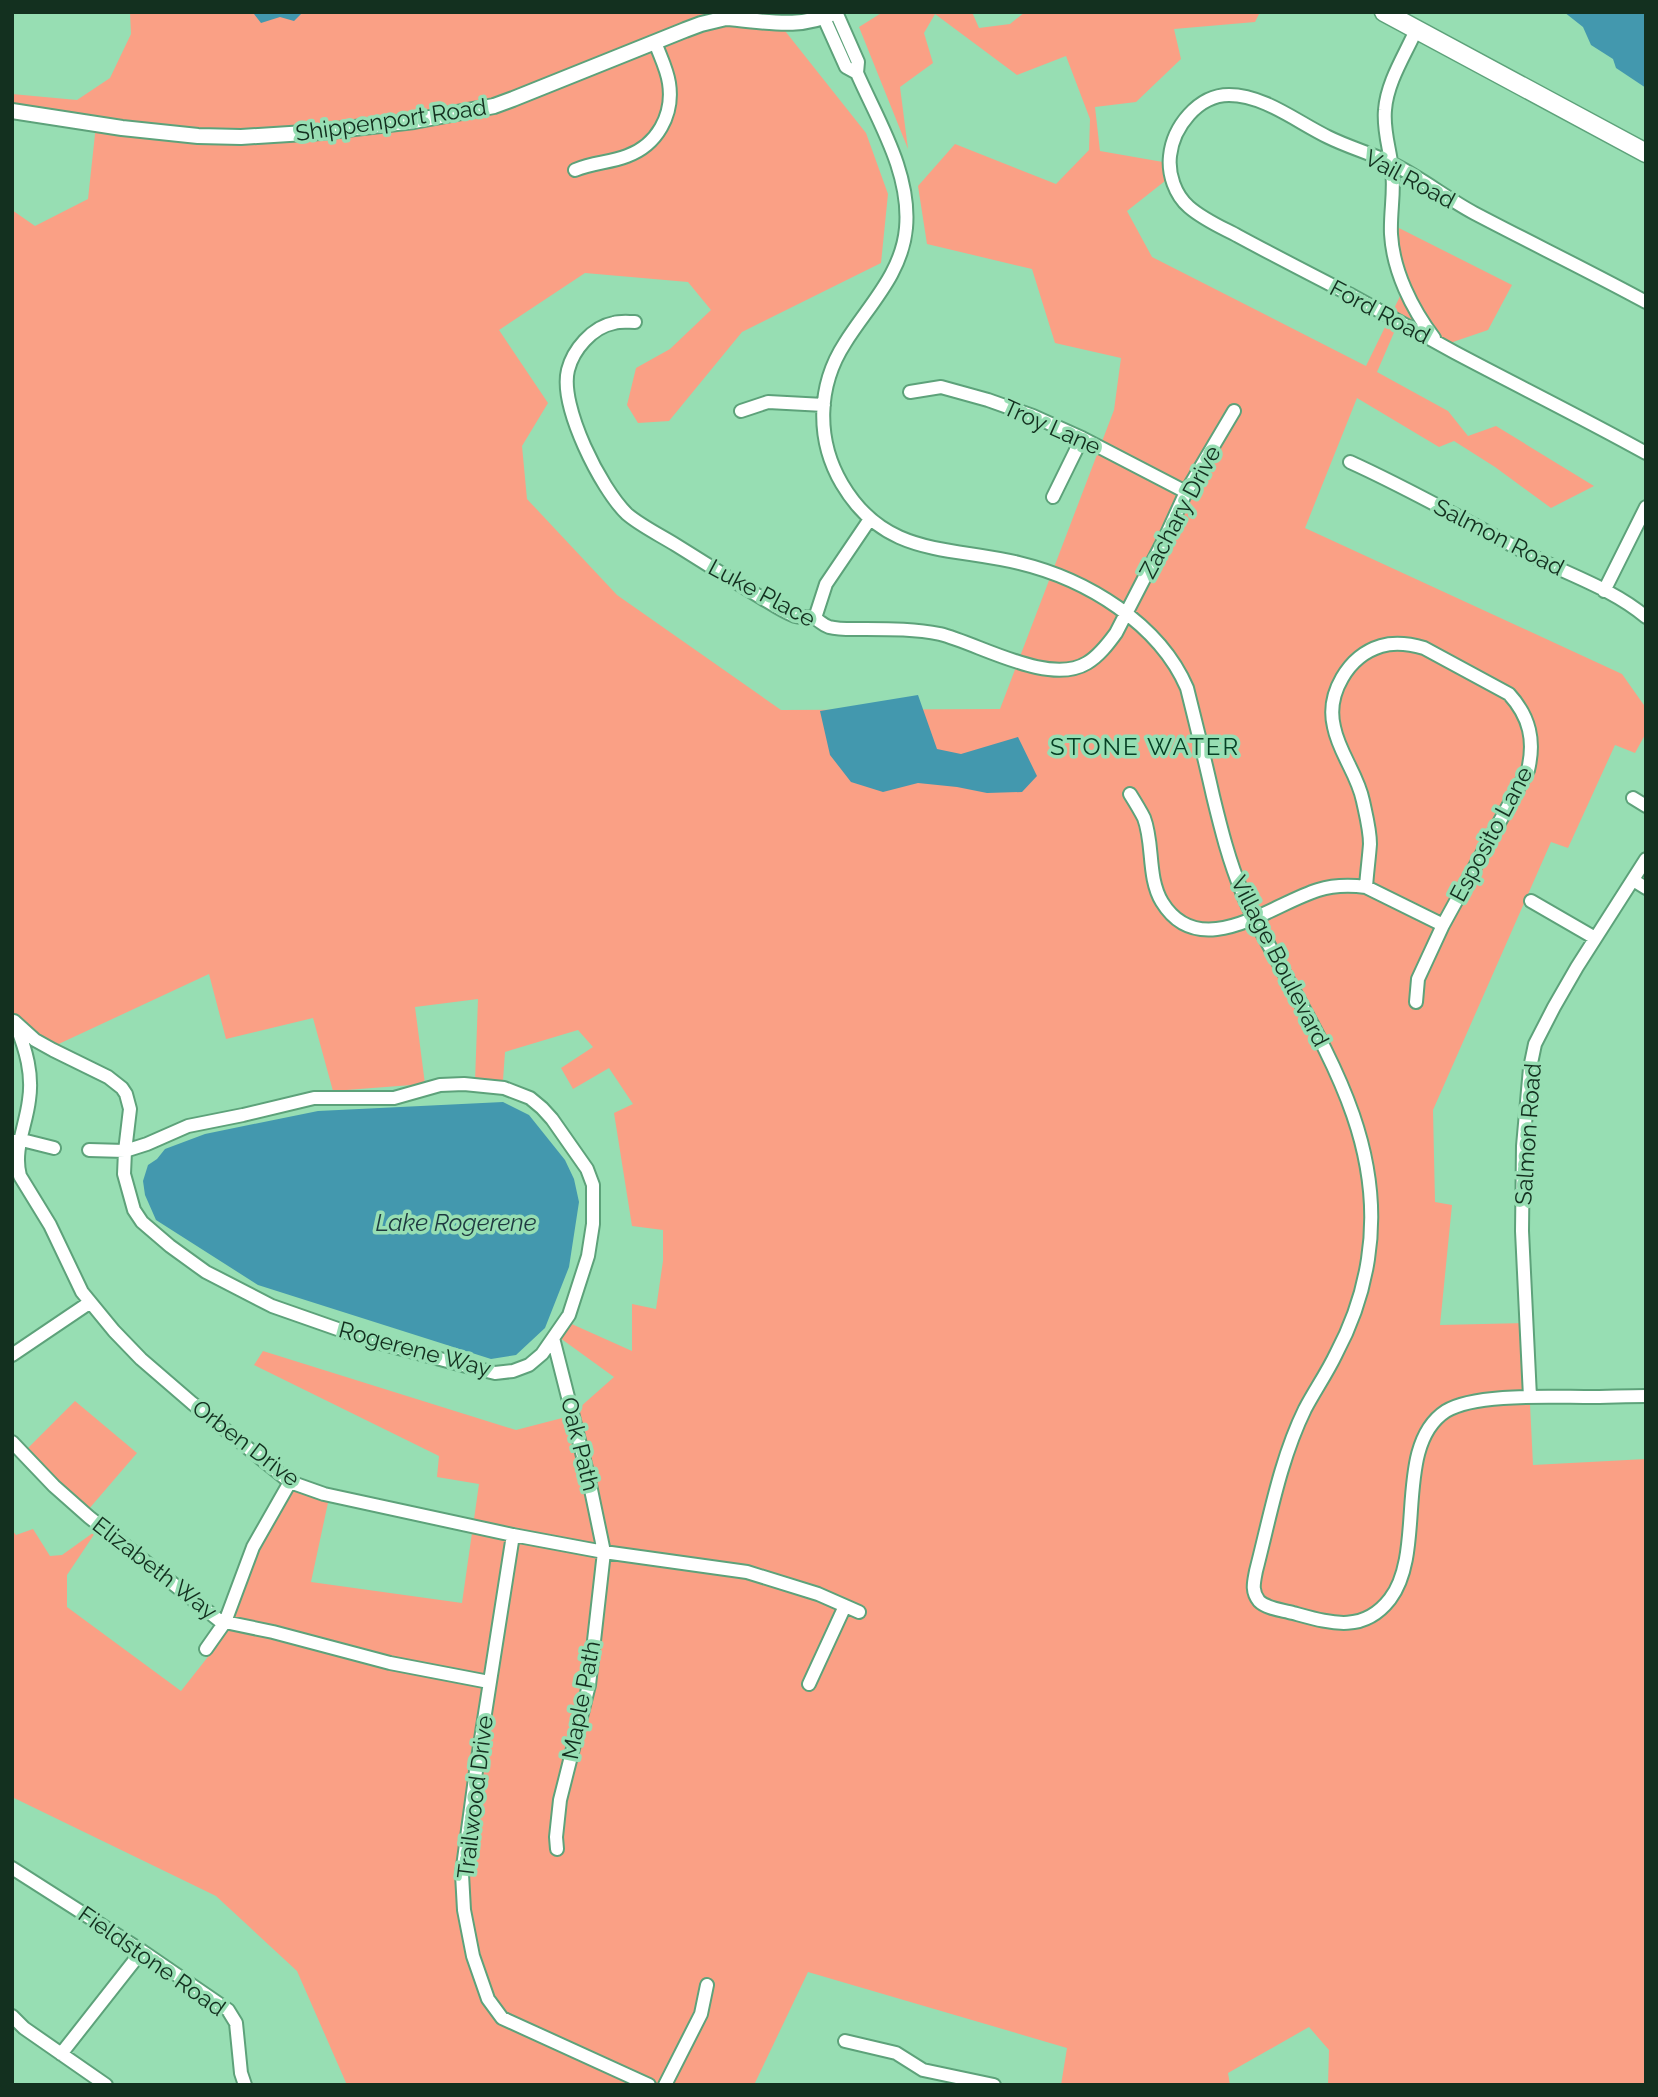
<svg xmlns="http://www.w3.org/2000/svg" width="1658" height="2097" viewBox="0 0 1658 2097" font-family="Raleway,sans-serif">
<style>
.green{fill:#faa085}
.water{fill:#4398ae}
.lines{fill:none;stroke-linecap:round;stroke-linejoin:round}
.minor-casing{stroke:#5da27a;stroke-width:16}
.tertiary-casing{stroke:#5da27a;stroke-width:18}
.secondary-casing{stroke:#5da27a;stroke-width:21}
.minor{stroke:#fff;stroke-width:12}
.tertiary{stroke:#fff;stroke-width:14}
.secondary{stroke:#fff;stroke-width:18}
.labels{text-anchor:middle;stroke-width:7;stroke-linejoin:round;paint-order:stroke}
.street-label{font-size:23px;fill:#13301f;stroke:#97deb3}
.neighbourhood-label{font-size:24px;letter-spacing:2px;fill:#064126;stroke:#97deb3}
.water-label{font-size:24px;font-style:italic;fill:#1e3940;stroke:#97deb3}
</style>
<rect width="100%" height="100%" fill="#97deb3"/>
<path class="green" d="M130,12H770L866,133L888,194L881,263L742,332L669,421L638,423L627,405L636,368L670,349L711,310L688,282L585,273L499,330L548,403L522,446L527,499L617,595L781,710L1000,709L1114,410L1121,358L1055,343L1032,269L927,244L918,186L955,144L1056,184L1089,150L1090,119L1066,56L1017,75L935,14L924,33L933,63L900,87L908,149L859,27L883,12H972L979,28L1010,24L1025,12H1260L1255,22L1174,29L1181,59L1136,102L1095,107L1100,151L1163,162L1165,181L1127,211L1152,257L1366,366L1405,286L1391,224L1512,285L1488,330L1447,344L1402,314L1377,372L1448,411L1468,436L1496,426L1594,486L1551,508L1495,467L1454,441L1439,447L1357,398L1305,528L1622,674L1646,708V733L1635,753L1615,745L1568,848L1551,842L1433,1110L1435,1202L1452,1205L1440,1325L1526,1323L1533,1465L1646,1459V2085H1328L1329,2050L1309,2027L1228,2073L1230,2085H1061L1067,2048L808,1972L754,2085H347L297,1971L216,1896L12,1797V1530L16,1535L33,1529L50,1556L62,1555L97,1530L67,1575V1607L181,1691L222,1639L260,1550L290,1489L329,1498L311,1582L462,1603L479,1484L437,1477L439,1456L254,1365L263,1351L516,1430L570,1416L614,1377L556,1335L565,1321L632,1351V1304L656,1309L663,1261V1230L632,1226L614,1113L633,1104L609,1068L573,1089L561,1068L593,1047L578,1030L505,1052L503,1080L475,1081L478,999L415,1007L425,1084L333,1091L313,1018L226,1039L209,974L50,1048L12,1016V210L35,226L88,199L96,125L12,105V94L77,100L110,78L131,34Z
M75,1401L137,1453L88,1510L25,1451Z"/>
<path class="water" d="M250,12H303L294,21L280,17L261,23L254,14Z
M1564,12H1646V88L1616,68L1613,59L1591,45L1583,27Z
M918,695L937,749L961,754L1018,737L1037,776L1022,792L987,793L957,787L918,783L883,792L851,782L830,755L820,711Z
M503,1102L529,1115L565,1160L574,1179L579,1202L569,1267L545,1328L516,1355L491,1359L258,1285L156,1220L145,1195L143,1181L148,1165L157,1159L165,1149L205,1134L318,1111Z"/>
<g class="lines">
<defs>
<path id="minor" d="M836,12L858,62L857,73C878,121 911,173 906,228C902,274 868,306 845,343C817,386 816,440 842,484C885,557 948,546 1019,563C1086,579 1159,623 1187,688C1196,724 1205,760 1213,796C1221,829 1229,861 1242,892C1251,915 1264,936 1276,958C1328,1054 1386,1145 1368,1259C1363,1292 1352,1324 1336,1354C1327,1373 1315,1390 1305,1409C1280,1460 1270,1517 1256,1571C1254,1582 1251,1591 1259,1601C1267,1609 1283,1610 1293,1613C1330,1623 1363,1634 1390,1599C1427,1551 1392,1446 1446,1411C1475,1393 1552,1397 1587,1397C1607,1397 1626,1396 1646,1396
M824,18L846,67L857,73
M1416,30C1405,55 1387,82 1385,110C1383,131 1390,149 1392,169C1395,191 1390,212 1391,234C1393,271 1412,309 1434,338
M575,170C594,162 609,163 627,156C657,145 674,115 669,83C667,69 660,56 655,42
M1646,302C1589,271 1531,243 1474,213C1446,198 1420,177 1391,163C1370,153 1348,147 1328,137C1297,122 1264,95 1229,95C1198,95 1173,127 1170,156C1168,174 1175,195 1189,207C1204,220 1221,227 1238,236C1275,256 1312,275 1349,294C1384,313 1419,333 1454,352C1518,386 1583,418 1646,453
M635,322C628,322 620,321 614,323C592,327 573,350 568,370C559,406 601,489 627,514C641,526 660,535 676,545C705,563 733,581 762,598C772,604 784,612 795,616C801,618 810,616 816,619C821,622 823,625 829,627C841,630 854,629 866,629C891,629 916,629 940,634C980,644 1049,686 1087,663C1099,656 1108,644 1116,633L1165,538L1186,492L1234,411
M910,392L941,387L988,400L1033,416L1082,438L1186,492
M741,411L768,402L824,405
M1350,462C1412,490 1471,524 1532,556C1569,575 1613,589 1646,617
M1053,497L1082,438
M1604,591L1646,507
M815,618L826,584L870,519
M1130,794C1135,802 1140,810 1144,818C1154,844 1147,877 1162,902C1200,964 1272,904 1318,890C1334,885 1349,885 1366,887L1443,925
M1633,798L1646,806
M1633,880L1646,888
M1366,887C1367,872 1369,858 1370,844C1370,830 1366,815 1363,801C1358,775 1339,753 1334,727C1326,694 1348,656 1381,646C1395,642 1410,644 1424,648L1509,694C1530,717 1535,741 1528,770L1443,925L1418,979L1416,1002
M1531,901L1595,938
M14,1021L35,1040L53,1050L108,1077L122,1088L126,1094L130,1109L125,1151L124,1174L134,1210L142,1222L170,1246L206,1272L272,1306L369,1340L470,1367L495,1373L513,1371L529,1365L542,1354L569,1315L588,1256L593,1224V1185L587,1169L552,1119L542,1108L530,1098L504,1088L464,1084L440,1085L394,1098H314L243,1115L188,1126L147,1144L125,1151L89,1150
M16,1025C26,1050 33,1074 29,1100C26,1126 13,1150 20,1176L50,1225L82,1292L114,1331L141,1359L192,1403L290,1482L324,1494L513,1535L604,1552L747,1572L818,1594L859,1612
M13,1141H26L54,1148
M553,1338L589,1480L604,1552L589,1685L560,1800L556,1837L557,1849
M12,1355L89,1303
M1530,1397L1522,1231L1523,1146L1530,1068L1535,1044L1554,1007L1577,967L1646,859
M12,1442L54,1486L89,1517L220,1621L273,1632L390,1663L489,1682
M513,1535L476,1771L462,1874L464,1910L473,1956L488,1999L502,2018L649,2085
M206,1649L225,1622L253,1547L290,1482
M809,1684L845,1606
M12,1868L142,1951L228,2010L236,2023L241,2073L245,2085
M12,2016L24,2028L106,2085
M845,2041L896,2053L923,2070L994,2085
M61,2054L142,1951
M665,2085L701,2014L707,1985"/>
<path id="tertiary" d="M12,111L122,128L198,136L241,137L321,132L414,121L494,106L513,99L685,30L701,24L726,18C766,21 798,30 836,12"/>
<path id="secondary" d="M1384,12L1646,153"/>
</defs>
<use href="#minor" class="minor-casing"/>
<use href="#tertiary" class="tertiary-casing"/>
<use href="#secondary" class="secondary-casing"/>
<use href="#minor" class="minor"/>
<use href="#tertiary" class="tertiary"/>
<use href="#secondary" class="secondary"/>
</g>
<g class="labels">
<g class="street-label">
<text transform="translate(391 120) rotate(-8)" y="8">Shippenport Road</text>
<text transform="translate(1410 179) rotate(28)" y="8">Vail Road</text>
<text transform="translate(1380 312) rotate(28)" y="8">Ford Road</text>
<text transform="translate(1052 427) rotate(24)" y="8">Troy Lane</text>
<text transform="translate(1180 512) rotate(-62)" y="8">Zachary Drive</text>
<text transform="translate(1499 537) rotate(27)" y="8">Salmon Road</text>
<text transform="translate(762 593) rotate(28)" y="8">Luke Place</text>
<text transform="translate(1491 834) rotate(-62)" y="8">Esposito Lane</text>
<text transform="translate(1280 961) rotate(63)" y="8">Village Boulevard</text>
<text transform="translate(1528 1134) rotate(-86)" y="8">Salmon Road</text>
<text transform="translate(415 1349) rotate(15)" y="8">Rogerene Way</text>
<text transform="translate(246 1443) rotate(37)" y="8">Orben Drive</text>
<text transform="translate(580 1444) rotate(76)" y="8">Oak Path</text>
<text transform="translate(155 1568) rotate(38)" y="8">Elizabeth Way</text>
<text transform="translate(581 1700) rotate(-79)" y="8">Maple Path</text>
<text transform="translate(475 1797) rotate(-83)" y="8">Trailwood Drive</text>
<text transform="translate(152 1961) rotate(35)" y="8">Fieldstone Road</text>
</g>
<g class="neighbourhood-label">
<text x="1145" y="755">STONE WATER</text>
</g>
<g class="water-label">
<text x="456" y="1231">Lake Rogerene</text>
</g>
</g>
<rect width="1658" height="2097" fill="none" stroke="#13301f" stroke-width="28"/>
</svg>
